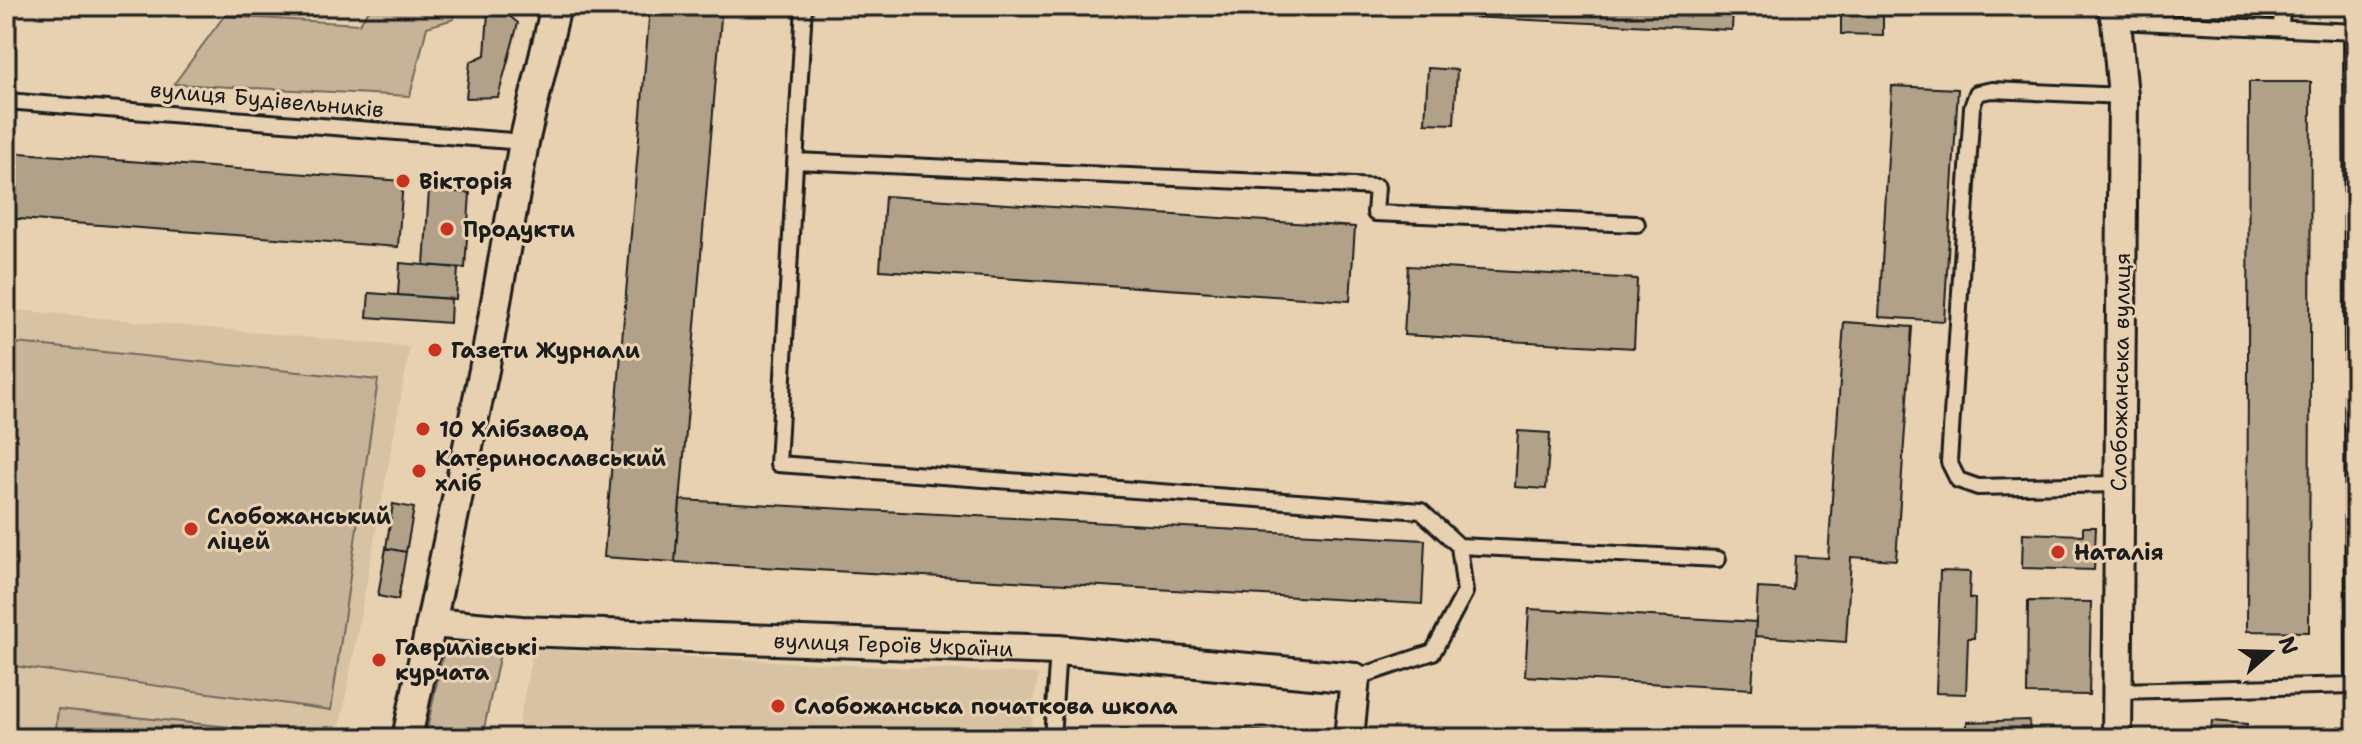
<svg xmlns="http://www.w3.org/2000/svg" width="2362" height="744" viewBox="0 0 2362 744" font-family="'Shantell Sans',sans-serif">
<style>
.built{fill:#d7c3a4}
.green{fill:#c6b398;stroke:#71685a;stroke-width:2}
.building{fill:#b1a189;stroke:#1c1c1c;stroke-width:2}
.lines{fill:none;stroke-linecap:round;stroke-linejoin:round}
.service-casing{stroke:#1c1c1c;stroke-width:20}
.minor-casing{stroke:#1c1c1c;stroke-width:34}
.service{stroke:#e7d1b0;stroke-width:14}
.minor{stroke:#e7d1b0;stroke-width:28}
.poi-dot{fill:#c8321e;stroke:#e7d1b0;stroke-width:3}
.labels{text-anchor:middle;stroke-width:6;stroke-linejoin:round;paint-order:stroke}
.street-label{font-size:22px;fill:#1c1c1c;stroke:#e7d1b0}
.poi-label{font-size:22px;font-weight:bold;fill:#1c1c1c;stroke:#e7d1b0;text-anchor:start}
</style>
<rect width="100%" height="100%" fill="#e7d1b0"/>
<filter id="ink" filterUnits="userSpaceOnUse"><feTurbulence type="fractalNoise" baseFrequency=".0125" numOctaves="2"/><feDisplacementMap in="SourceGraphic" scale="16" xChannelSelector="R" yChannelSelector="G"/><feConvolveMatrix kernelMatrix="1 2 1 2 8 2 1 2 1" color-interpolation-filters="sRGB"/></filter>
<g filter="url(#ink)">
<path class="built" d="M6,309L410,347L338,738H6Z
M533,649L1038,674L1030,738H516Z"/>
<path class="green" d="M372,6H453L454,19L427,27L410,96L174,84L224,16L359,24Z
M6,342L378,380L331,710L6,665Z
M445,645L500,653L482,738H425Z
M58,709L239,728L238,738H55Z"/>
<path class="building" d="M650,6H722L675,562L604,557Z
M1471,6H1733L1732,30L1470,17Z
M1841,6H1883V35L1841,34Z
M488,12L506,13L518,23L498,97L466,98L470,62L485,55Z
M1428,68L1457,70L1454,124L1425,123Z
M2249,82H2311L2309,632L2247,631Z
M1892,86L1958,89L1944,321L1879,317Z
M6,152L403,181L398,247L6,218Z
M429,190L470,193L465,268L424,265Z
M885,196L1355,227L1350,301L880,270Z
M400,263L458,268L456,299L398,295Z
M1408,266L1637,279L1634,348L1404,335Z
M369,293L451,299L450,323L367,317Z
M1844,322L1912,327L1896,560L1851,557L1846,642L1755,636L1758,588L1793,590L1795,556L1828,558Z
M1518,431L1550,433L1546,489L1515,487Z
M680,500L1425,540L1422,604L675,562Z
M393,504L414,508L406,552L386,548Z
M2083,527H2096L2094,570L2022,568L2023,533L2083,535Z
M386,548L406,552L398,600L378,596Z
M1940,571L1970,572L1969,598L1975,599L1974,638H1968L1966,694L1936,693Z
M2028,601L2091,602L2089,695L2027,694Z
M1529,609L1756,622L1752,689L1525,676Z
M2029,720L2030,738H1967V722Z
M2212,721L2247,724L2246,738H2210Z
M992,728L996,738H965Z
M1237,730L1283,733V738H1236Z"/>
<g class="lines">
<defs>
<path id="service" d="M804,6L778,464L1421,511L1459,546L1465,592L1433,652L1355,678
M2116,21L2356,32
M2281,28L2282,6
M6,101L524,142
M796,161L1377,187L1375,213L1637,224
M2119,484L1978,487L1958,480L1949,462L1972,107L1977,93L1992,90L2123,96
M1459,546L1718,559
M2118,691L2354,685L2352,31
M1052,738L1058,650"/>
<g id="minor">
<path d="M2112,6L2116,21L2123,96L2117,738"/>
<path id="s1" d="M432,623L521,631L1058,650L1355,678"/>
<path d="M407,738L484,370L524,142L556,6"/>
<path d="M1349,738L1355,678"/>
</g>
</defs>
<use href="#service" class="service-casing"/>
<use href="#minor" class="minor-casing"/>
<use href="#service" class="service"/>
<use href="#minor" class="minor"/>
</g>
</g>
<g class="poi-dot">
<circle cx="403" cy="181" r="8"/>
<circle cx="447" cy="229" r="8"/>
<circle cx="435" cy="350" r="8"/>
<circle cx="423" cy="429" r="8"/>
<circle cx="419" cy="471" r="8"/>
<circle cx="191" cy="529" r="8"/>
<circle cx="2058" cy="552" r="8"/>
<circle cx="379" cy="660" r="8"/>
<circle cx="778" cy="706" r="8"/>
</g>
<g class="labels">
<g class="street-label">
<text transform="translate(267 99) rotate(5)" y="8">вулиця Будівельників</text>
<text transform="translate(2120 372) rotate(-89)" y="8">Слобожанська вулиця</text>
<text dy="8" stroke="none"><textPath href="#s1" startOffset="462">вулиця Героїв України</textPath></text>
</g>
<g class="poi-label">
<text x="419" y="189">Вікторія</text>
<text x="463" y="237">Продукти</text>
<text x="451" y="358">Газети Журнали</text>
<text x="439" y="437">10 Хлібзавод</text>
<text x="435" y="466">Катеринославський<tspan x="435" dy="25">хліб</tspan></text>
<text x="207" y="524">Слобожанський<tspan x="207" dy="25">ліцей</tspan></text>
<text x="2074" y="560">Наталія</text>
<text x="395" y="655">Гаврилівські<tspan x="395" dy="25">курчата</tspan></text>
<text x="794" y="714">Cлобожанська початкова школа</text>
</g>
</g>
<rect width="2362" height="744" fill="none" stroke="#e7d1b0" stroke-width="32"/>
<rect x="16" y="16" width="2330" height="712" fill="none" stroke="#1c1c1c" stroke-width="3" filter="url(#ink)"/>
<g transform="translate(2270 652) rotate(70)" stroke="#e7d1b0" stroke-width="6" paint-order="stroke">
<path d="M0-6L14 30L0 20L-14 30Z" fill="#1c1c1c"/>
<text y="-12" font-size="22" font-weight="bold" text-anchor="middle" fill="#1c1c1c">N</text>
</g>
</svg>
